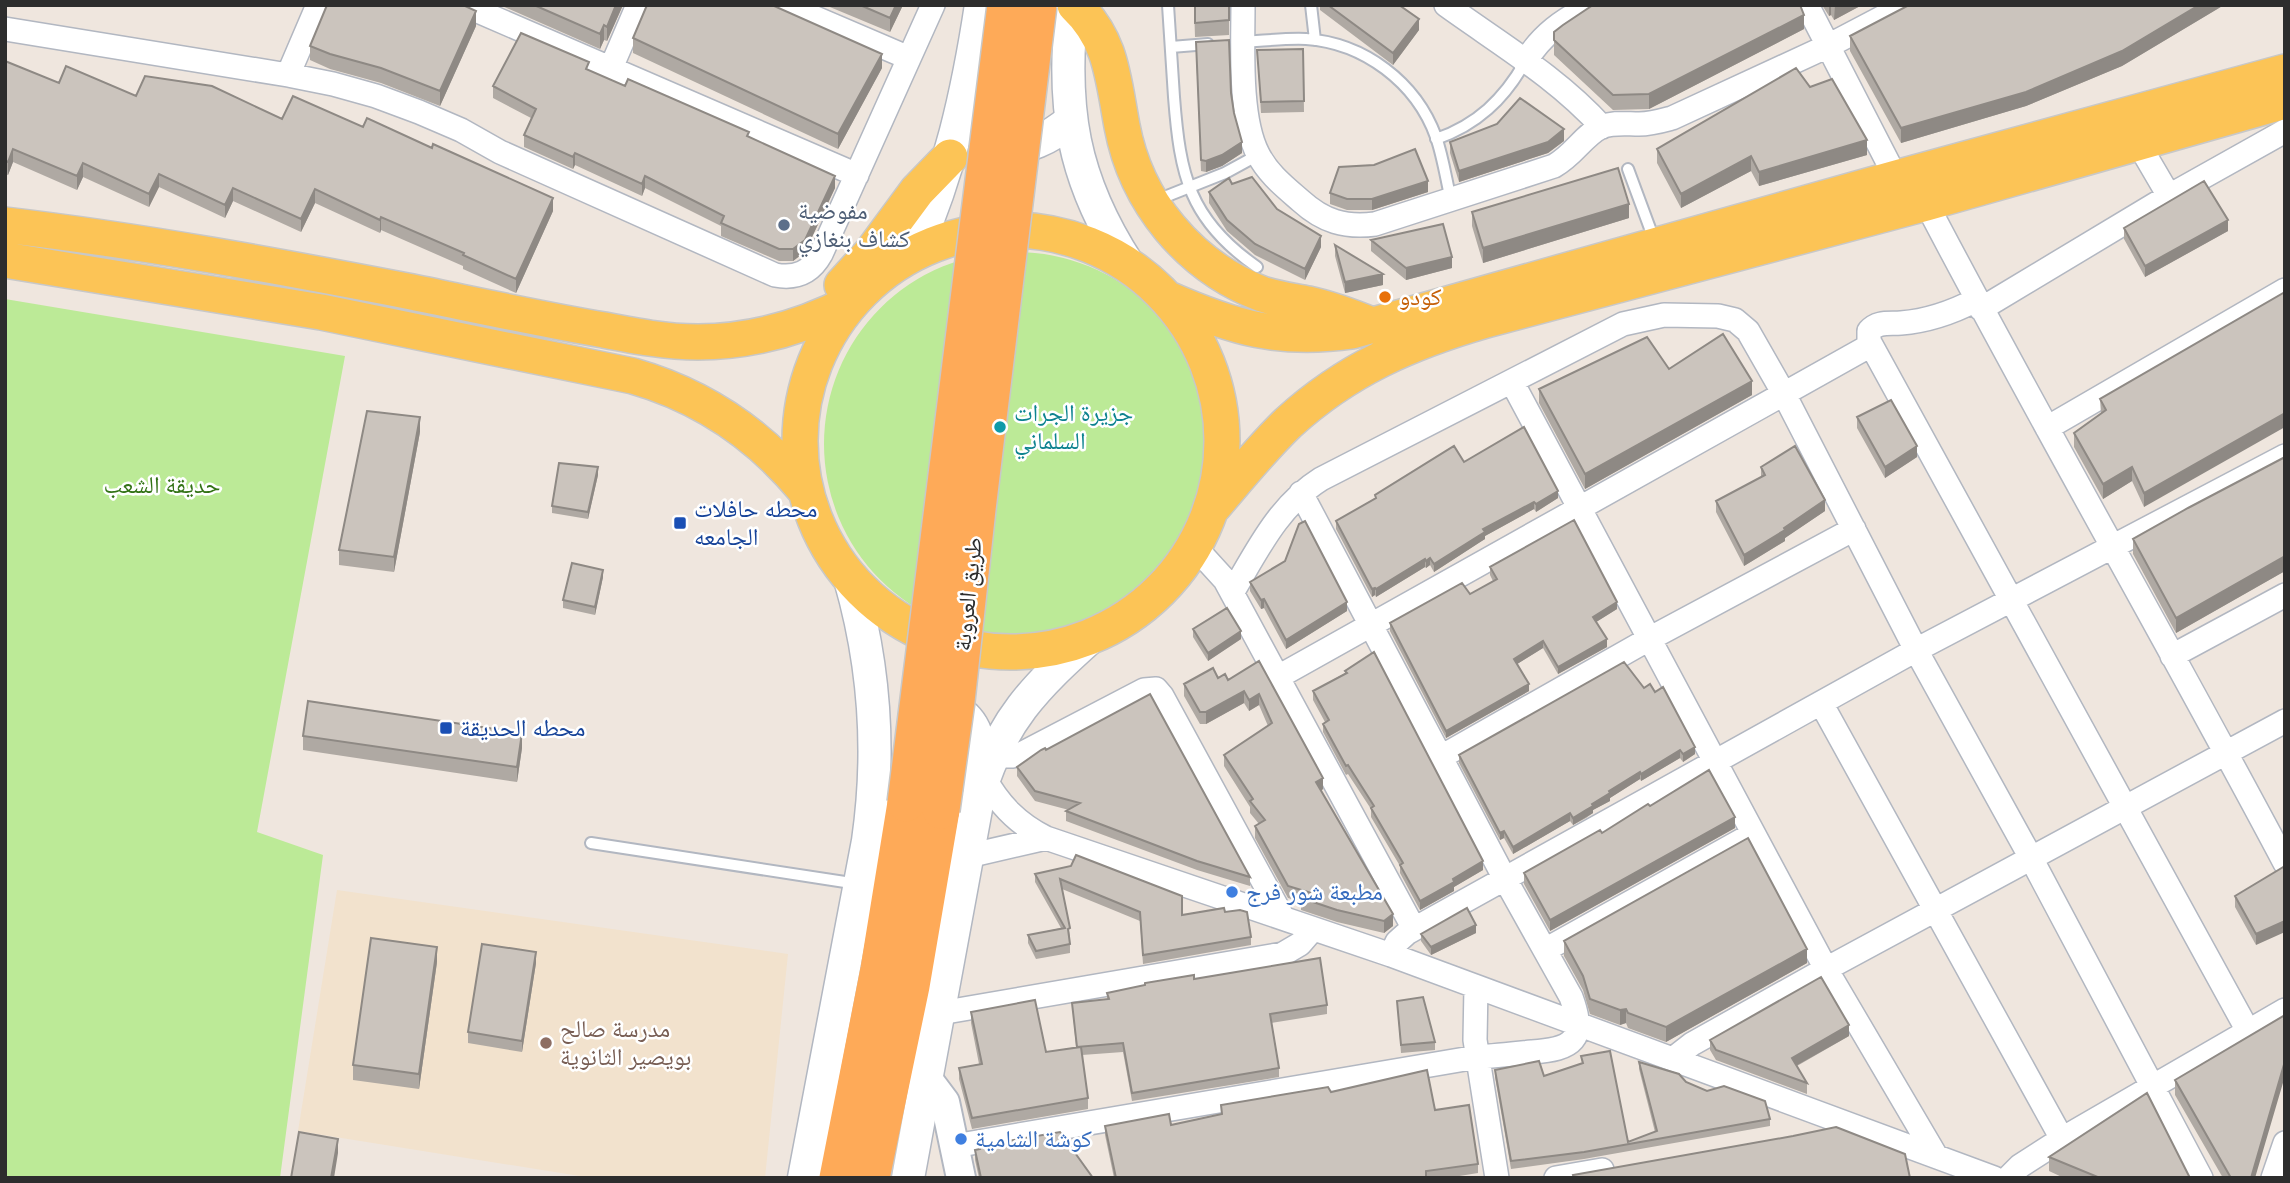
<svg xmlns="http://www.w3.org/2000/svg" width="2290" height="1183" viewBox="0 0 2290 1183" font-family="Roboto,'Noto Naskh Arabic',sans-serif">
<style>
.education{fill:#f2e2cd}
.green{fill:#bcea97}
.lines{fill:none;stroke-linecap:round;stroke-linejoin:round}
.service-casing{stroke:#b2b7c1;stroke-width:14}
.minor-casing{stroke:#b2b7c1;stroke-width:26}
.tertiary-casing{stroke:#b2b7c1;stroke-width:32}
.secondary-casing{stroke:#b2b7c1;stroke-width:35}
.primary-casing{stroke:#c8c8c8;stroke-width:38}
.trunk-casing{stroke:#c8c8c8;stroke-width:40}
.service{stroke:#fff;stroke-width:10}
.minor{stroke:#fff;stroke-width:23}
.tertiary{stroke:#fff;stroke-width:28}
.secondary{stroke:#fff;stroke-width:32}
.primary{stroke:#fcc456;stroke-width:35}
.trunk{stroke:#feaa58;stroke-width:37}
.trunk-bridge-casing{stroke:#c8c8c8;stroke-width:40;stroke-linecap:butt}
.trunk-bridge{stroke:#feaa58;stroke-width:37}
.wall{fill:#afa9a3}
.shaded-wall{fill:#8e8984}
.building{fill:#cbc4bd;stroke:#8e8984;stroke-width:2}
.service-dot{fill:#5c6f8a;stroke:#fff;stroke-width:2.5}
.food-dot{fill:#e8710a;stroke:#fff;stroke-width:2.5}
.culture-dot{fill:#0f9aa8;stroke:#fff;stroke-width:2.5}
.transit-dot{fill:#1a4fb4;stroke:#fff;stroke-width:2.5}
.shop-dot{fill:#3f7fe0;stroke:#fff;stroke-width:2.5}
.education-dot{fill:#8d6e63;stroke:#fff;stroke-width:2.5}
.labels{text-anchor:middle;stroke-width:5;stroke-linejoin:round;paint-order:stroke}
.service-label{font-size:24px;fill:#4e5e75;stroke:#fff;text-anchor:start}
.food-label{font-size:24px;fill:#c56008;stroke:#fff;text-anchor:start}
.culture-label{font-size:24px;fill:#0d838f;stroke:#fff;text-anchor:start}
.park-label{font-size:24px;fill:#327215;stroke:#fff}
.transit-label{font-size:24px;fill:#164399;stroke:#fff;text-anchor:start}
.street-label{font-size:24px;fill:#2d2d2d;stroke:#fff}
.shop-label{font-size:24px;fill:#366cbe;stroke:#fff;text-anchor:start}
.education-label{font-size:24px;fill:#785e54;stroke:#fff;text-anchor:start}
</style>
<rect width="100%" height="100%" fill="#efe6de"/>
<path class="education" d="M337,890L788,954L765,1178H592L298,1131Z"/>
<path class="green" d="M824 444a192 192 0 1 1 384 0a192 192 0 1 1-384 0Z
M5,299L345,356L257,832L323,855L280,1178H5Z"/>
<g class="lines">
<defs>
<path id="service" d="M1168,5C1170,36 1172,66 1174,97C1180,175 1189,220 1257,267
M1311,5L1315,40
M1241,42C1263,41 1285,38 1306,39C1364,43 1416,82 1436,137C1443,157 1446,179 1451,200
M1171,47L1208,44
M1436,139C1477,125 1504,99 1525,62
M1628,169L1655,242
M1157,200L1225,173L1258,155
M591,843L858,884"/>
<path id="minor" d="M464,5L857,175
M785,5L909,58
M1243,5C1243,46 1239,118 1258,154C1268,174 1285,187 1301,201C1323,221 1345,228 1375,224L1554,166C1574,155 1584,135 1601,127C1613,122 1626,124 1639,124C1651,124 1661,121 1672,118L1828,46L1906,5
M1446,5C1500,44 1558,78 1602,127
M1807,5L1896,178
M5,29L288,75L333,84L376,96L419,112L461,130L500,152L775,275C796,279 811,272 821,254L933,5
M1525,62C1542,34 1563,20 1592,5
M611,68L638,5
M288,75L318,5
M2138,143L2169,196
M1926,203C2042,425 2168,642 2285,863
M1976,300C1953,312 1927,321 1901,323C1889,324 1878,321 1869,331V341L2248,1031
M1981,309L2169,196L2285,131
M1512,382L1826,969L1936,1156
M2047,428L2285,290
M1194,546L1225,580L1414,929
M1232,593C1257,551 1278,506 1321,479L1623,324L1664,315L1718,316L1735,320L1748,331L1784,394L1916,650L2031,858L2201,1178
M2172,656L2285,595
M1278,677L1871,345
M1821,703L2062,1139
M992,756H1012L1021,754L1144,690L1156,689L1162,696L1283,918
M1441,757L1649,639L1854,529
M984,777C999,805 1018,824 1046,838L1391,955L1994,1178
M968,856L1046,838
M1545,950L1753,834
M1391,955L1397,942L1407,933L1916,650L2285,456
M1476,987L1475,1040L1497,1178
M940,1013L1283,954L1300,944L1313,929
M1674,1058L1692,1044L1826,969L2285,721
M954,1146L1477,1057C1496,1056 1514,1054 1532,1052C1573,1049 1587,1040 1571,997L1505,879L1301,493
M1556,1178L1602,1170
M2008,1178L2020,1166L2062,1139L2285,1010
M2273,1178L2285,1143"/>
<path id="tertiary" d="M927,1078L945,1102L961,1178"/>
<path id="secondary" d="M1072,5C1061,107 1072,179 1129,266
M999,150C1028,148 1049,139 1070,121
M913,255C949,176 968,91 981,5
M937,703C958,706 976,722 978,745C978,756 976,768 976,779
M804,1178L868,841C881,751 875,666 850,579
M908,1178L978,798C1000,721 1035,687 1093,635"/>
<path id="primary" d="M1075,5C1112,40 1113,79 1122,126C1136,202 1189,266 1262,294C1277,299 1293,301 1308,304C1331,309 1352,317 1374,326
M5,225C142,241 277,266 412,292C476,305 539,319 604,330C635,336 666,342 698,342C752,342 803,327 850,303
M800 441a211 211 0 1 1 422 0a211 211 0 1 1-422 0Z
M5,260L321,312L633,376C703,396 759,434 805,490
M842,285L872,252L917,191L950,157
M1168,299C1234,328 1279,341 1352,331L1896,178L2285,72
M1213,507C1237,479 1261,449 1288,423C1347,369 1410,342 1486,320L1926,203L2285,101"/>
<path id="trunk" d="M838,1178L879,969L906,803
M871,1178L911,986L941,810"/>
</defs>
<use href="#service" class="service-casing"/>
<use href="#minor" class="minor-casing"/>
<use href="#tertiary" class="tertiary-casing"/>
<use href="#secondary" class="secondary-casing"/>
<use href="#primary" class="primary-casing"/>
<use href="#trunk" class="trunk-casing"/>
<use href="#service" class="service"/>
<use href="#minor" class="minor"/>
<use href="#tertiary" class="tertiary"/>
<use href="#secondary" class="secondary"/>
<use href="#primary" class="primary"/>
<use href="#trunk" class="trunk"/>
<defs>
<path id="trunk-bridge" d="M906,803L1006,5
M941,810L956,701L977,509L1038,5"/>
</defs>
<use href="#trunk-bridge" class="trunk-bridge-casing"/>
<use href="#trunk-bridge" class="trunk-bridge"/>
</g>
<path class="wall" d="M500,5H623L607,41L604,40L600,49Z
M825,5H903L890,32Z
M1194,5H1229V35L1195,37Z
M1320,5H1399L1419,30L1393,65L1320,10Z
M1822,5H1862L1834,20L1831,15L1829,16Z
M1909,5H2224L2122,66L2026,106L1901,143L1850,51V36Z
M476,26L440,106L381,83L330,69L310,60V46Z
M1804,29L1649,109L1613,110L1554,55V40Z
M633,38L882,68L838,149L633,53Z
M1303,49L1304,112L1261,113L1257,50Z
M1196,53L1231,93L1234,113L1242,153L1222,166L1206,172L1201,171Z
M5,61L59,83L282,119L553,211L516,293L463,269V266L381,230L380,233L315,203L301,232L233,201L225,218L159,187L149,207L83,177L77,190L13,162L8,175L5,174Z
M589,70L625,86L749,137L835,188L805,252L793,261H779L721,236V226L645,188L642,196L575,165L573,169L524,147V135L531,118L493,98V86Z
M1810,87L1867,155L1759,186L1751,171L1681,208L1657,163V149Z
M1564,141L1548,153L1459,182L1450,153V142Z
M1232,184L1321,247L1305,280L1255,255L1227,231L1209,203V192Z
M1428,192L1372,210H1347L1330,204V193Z
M1472,212L1629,218L1483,263L1472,226Z
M2124,228L2228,231L2145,277L2124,239Z
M1371,240L1452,268L1406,280L1371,251Z
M1335,245L1383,285L1345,293L1335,256Z
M2285,292L2144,507L2132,481L2103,499L2074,447V433L2101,414L2100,399Z
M1669,369L1752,395L1585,489L1539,403V389Z
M1857,417L1917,457L1885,478L1857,428Z
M420,432L394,572L339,565V550Z
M2285,457V571L2176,633L2133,554V539Z
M1464,462L1558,498L1536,512L1534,509L1485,536V539L1480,542L1434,572L1430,565L1426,568L1425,567L1376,597L1375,595L1372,597L1336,529V521L1375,498V495Z
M1761,467L1825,511L1785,538V541L1744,566L1716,512V501L1761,477Z
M598,475L588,519L552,513V506Z
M1490,567L1617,609L1596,622L1607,647L1558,674L1543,648L1517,664L1529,691L1446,738L1390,631V623L1470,594L1493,581L1490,575Z
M603,577L595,615L563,608V600Z
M1250,582L1347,611L1286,649L1264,608L1261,609L1250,591Z
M1193,629L1241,639L1208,661L1193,637Z
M1259,661L1323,789L1321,791L1393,926L1384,933L1337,922L1301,910V902L1288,898L1255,838V826L1259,824L1250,813V807L1224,766V755L1268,726L1259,705L1249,711L1244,703L1206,724H1200L1184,696V684L1218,678L1228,680Z
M1345,671L1483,870L1454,887V891L1420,910L1400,873V866L1371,817V809L1348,774L1346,775L1323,732V724L1325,722L1313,700V691L1345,673Z
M1644,688L1695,754L1683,762L1680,758L1641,781L1640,779L1610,798V801L1593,810V813L1586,818L1573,825L1570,821L1513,854L1504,838L1500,840L1459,763V755Z
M303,736L522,748L517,782L303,750Z
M1046,750L1250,877V886L1197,870L1066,821V811L1069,810L1035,801L1017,776V767Z
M1650,806L1735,828L1550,931L1524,884V873L1602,833Z
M1071,866L1182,915L1225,912L1251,937V945L1143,964L1140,921L1062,889L1070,937V953L1036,959L1028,943V935L1061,928L1035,882V874Z
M2285,866L2256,945L2235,907V896Z
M1476,933L1431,955L1421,941V934Z
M1564,941L1807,963L1666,1042L1628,1028L1626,1023L1620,1025L1590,1014L1583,990L1564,956Z
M437,962L419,1089L353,1080V1065Z
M536,963L522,1052L468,1043V1032Z
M1194,979L1327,1005V1014L1271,1023L1279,1068V1077L1132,1101L1123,1052L1082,1055L1088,1098V1109L972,1129L959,1079V1068L979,1064L971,1023V1012L1046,1052L1076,1047L1072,1003L1107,999V993Z
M1397,1001L1435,1042V1050L1401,1053Z
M1849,1036L1797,1066L1807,1083V1094L1716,1060L1710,1050V1040Z
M1581,1056L1628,1142L1655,1132L1639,1069V1062L1770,1119V1126L1584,1159L1511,1169L1495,1077V1070L1544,1076L1582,1064Z
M2175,1080L2255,1178H2223L2175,1095Z
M1331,1092L1435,1110L1478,1164V1173L1447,1178H1114L1105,1135V1126L1171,1125L1221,1114V1105Z
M979,1146L1093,1178H979L975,1160V1150L979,1149Z
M2049,1157L2190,1178H2064L2049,1171Z"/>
<path class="shaded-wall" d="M616,5H623L607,41V27Z
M896,5H903L890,32V18Z
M1829,5H1831V15L1829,16Z
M1835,5H1862L1834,20Z
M2199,5H2224L2122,66L2026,106L1901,143V128Z
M476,11V26L440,106V91Z
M1804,15V29L1649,109V94Z
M1419,19V30L1393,65V53Z
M604,25V40L600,49V34Z
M882,54V68L838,149V134Z
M1564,129V141L1548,153L1459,182V171Z
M1867,140V155L1759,186V172Z
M1242,142V153L1222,166L1206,172V161Z
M13,149V162L8,175V162Z
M575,153V165L573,169V157Z
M1751,156V171L1681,208V194Z
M83,163V177L77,190V176Z
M159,174V187L149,207V194Z
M645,176V188L642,196V184Z
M835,176V188L805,252L793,261V249Z
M1428,181V192L1372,210V199Z
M233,188V201L225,218V205Z
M315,189V203L301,232V219Z
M553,198V211L516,293V279Z
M1629,204V218L1483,263V248Z
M381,217V230L380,233V220Z
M2228,220V231L2145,277V266Z
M1321,236V247L1305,280V269Z
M1452,257V268L1406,280V268Z
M1383,274V285L1345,293V282Z
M1752,381V395L1585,489V474Z
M2285,413V427L2144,507V493Z
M420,417V432L394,572V557Z
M1917,446V457L1885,478V467Z
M598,467V475L588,519V512Z
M2132,467V481L2103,499V484Z
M1558,491V498L1536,512V504Z
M1825,500V511L1785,538V541L1744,566V555Z
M1534,502V509L1485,536V539L1434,572V564L1483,529Z
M2285,556V571L2176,633V618Z
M1430,558V565L1426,568V561Z
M1425,559V567L1376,597V589Z
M603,570V577L595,615V607Z
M1375,588V595L1372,597V589Z
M1264,599V608L1261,609V600Z
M1347,602V611L1286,649V640Z
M1617,602V609L1593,624V617Z
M1241,631V639L1208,661V653Z
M1607,639V647L1558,674V667Z
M1543,641V648L1514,666V659Z
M1529,684V691L1446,738V731Z
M1244,691V703L1206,724V712Z
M1259,694V705L1249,711V700Z
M522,733V748L517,782V767Z
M1695,747V754L1683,762V754Z
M1680,750V758L1641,781V774Z
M1640,772V779L1610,798V801L1593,810V813L1573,825V818L1609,791Z
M1323,778V789L1316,794V782Z
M1570,813V821L1513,854V847Z
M1735,817V828L1550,931V920Z
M1504,831V838L1500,840V833Z
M1483,861V870L1454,887V891L1420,910V901L1453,879Z
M1393,914V926L1384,933V921Z
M2285,921V932L2256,945V934Z
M1476,925V933L1431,955V947Z
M437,947V962L419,1089V1074Z
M1807,949V963L1666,1042V1027Z
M536,952V963L522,1052V1041Z
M1626,1009V1023L1620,1025V1010Z
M1849,1025V1036L1792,1068V1058Z
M2285,1061V1076L2255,1178H2251Z
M338,1139V1153L334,1178H331Z"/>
<path class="building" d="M327,5H463L476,11L440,91L381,68L330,54L310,46Z
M534,5H616L607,27L604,25L600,34Z
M647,5H772L882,54L838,134L633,38Z
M860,5H896L890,18Z
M1195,5H1229V20L1195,23Z
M1328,5H1399L1419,19L1393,53Z
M1593,5H1800L1804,15L1649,94L1613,95L1554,40V32L1563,25Z
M1909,5H2199L2122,51L2026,92L1901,128L1850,36Z
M521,33L589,62L586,69L625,86L628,79L749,132L747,136L835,176L805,240L793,249H779L721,223L724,216L645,176L642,184L575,153L573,157L524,135L536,109L493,86Z
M1229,40L1231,93L1234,113L1242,142L1222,155L1206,161L1201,160L1196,42Z
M1303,49L1304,101L1261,102L1257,50Z
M5,61L59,83L66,66L136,96L145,76L212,86L282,119L293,96L363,127L367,118L432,148L433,144L553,198L516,279L463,255L464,253L381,217L380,220L315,189L301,219L233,188L225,205L159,174L149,194L83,163L77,176L13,149L8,162L5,161Z
M1796,68L1810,87L1832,79L1867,140L1759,172L1751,156L1681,194L1657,149Z
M1520,98L1564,129L1548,142L1459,171L1450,142L1497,124Z
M1415,149L1428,181L1372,199H1347L1330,193L1339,167L1374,165Z
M1618,168L1629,204L1483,248L1472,212Z
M1252,177L1277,209L1321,236L1305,269L1255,244L1227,220L1209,192L1229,178L1232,184Z
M2204,181L2228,220L2145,266L2124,228Z
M1443,224L1452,257L1406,268L1371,240Z
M1335,245L1383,274L1345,282Z
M2285,292V413L2144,493L2132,467L2103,484L2074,433L2106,410L2100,399Z
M1723,334L1752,381L1585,474L1539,389L1647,337L1669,369Z
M1891,400L1917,446L1885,467L1857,417Z
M367,411L420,417L394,557L339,550Z
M1524,427L1558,491L1536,504L1534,502L1483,529L1485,532L1480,535L1434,564L1430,558L1426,561L1425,559L1376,589L1375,588L1372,589L1336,521L1376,498L1375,495L1454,446L1464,462Z
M1795,446L1825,500L1784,528L1785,530L1744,555L1716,501L1765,475L1761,467Z
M2285,457V556L2176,618L2133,539L2188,508Z
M559,463L598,467L588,512L552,506Z
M1574,520L1617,602L1593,617L1607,639L1558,667L1543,641L1514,659L1529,684L1446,731L1390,623L1462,583L1470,594L1497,579L1490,567Z
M1305,521L1347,602L1286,640L1264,599L1261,600L1250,582L1285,561L1299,524Z
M572,563L603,570L595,607L563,600Z
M1227,608L1241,631L1208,653L1193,629Z
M1374,652L1483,861L1453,879L1454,882L1420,901L1400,865L1403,863L1371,808L1374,806L1348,765L1346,766L1323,724L1329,720L1313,691L1347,673L1345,671Z
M1259,661L1323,778L1316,782L1393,914L1384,921L1337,910L1301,898L1318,895L1288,886L1255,826L1265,820L1250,801L1253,799L1224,755L1272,723L1259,694L1249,700L1244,691L1206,712H1200L1184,684L1213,668L1218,678L1225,674L1228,680Z
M1624,662L1644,688L1650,684L1655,692L1663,687L1695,747L1683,754L1680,750L1641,774L1640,772L1609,791L1610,793L1592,804L1593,806L1586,810L1573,818L1570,813L1513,847L1504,831L1500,833L1459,755Z
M1150,694L1250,877L1197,861L1066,811L1080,803L1035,791L1017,767L1041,750L1045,748L1046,750Z
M308,701L522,733L517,767L303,736Z
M1709,770L1735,817L1550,920L1524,873L1600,830L1602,833L1648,804L1650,806Z
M1748,838L1807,949L1666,1027L1628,1013L1626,1009L1620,1010L1590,999L1583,976L1564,941Z
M1076,855L1182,896V915L1224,908L1225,912L1240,910L1247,912L1251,937L1143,955L1140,912L1060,879L1070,928L1068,929L1070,944L1036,951L1028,935L1065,928L1035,874L1071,866Z
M2285,866V921L2256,934L2235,896Z
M1467,908L1476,925L1431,947L1421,934Z
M371,938L437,947L419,1074L353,1065Z
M482,944L536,952L522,1041L468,1032Z
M1320,958L1327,1005L1270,1014L1279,1068L1132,1093L1123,1043L1077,1047L1072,1003L1109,999L1107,993L1145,985V983L1194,975V979Z
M1821,977L1849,1025L1792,1058L1807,1083L1716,1050L1710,1040Z
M1423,997L1435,1042L1401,1045L1397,1001Z
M1035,1000L1046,1052L1081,1047L1088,1098L972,1118L959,1068L982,1064L971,1012Z
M2285,1015V1061L2251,1178H2231L2175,1080Z
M1610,1051L1628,1142L1657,1131L1639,1062L1679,1074L1686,1082L1707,1091L1724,1086L1765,1101L1770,1119L1584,1152L1511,1161L1495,1070L1539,1061L1544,1076L1583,1063L1581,1056Z
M1427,1070L1435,1110L1469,1105L1478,1164L1426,1171V1178H1116L1105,1126L1169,1114L1171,1125L1222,1114L1221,1105L1328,1087L1331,1092Z
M2147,1093L2190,1178H2100L2049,1157Z
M1836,1127L1905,1154L1910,1178H1574L1573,1175L1793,1136Z
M299,1132L338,1139L331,1178H291Z
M1060,1132L1093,1178H981L975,1150L980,1149L979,1146Z"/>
<circle class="service-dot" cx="784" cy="225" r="7"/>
<circle class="food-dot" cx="1385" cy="297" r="7"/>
<circle class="culture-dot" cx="1000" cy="427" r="7"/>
<g class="transit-dot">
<rect x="673" y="516" width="14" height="14" rx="3.5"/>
<rect x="439" y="721" width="14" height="14" rx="3.5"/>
</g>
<g class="shop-dot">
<circle cx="1232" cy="892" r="7"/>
<circle cx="961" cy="1139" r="7"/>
</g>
<circle class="education-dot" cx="546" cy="1043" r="7"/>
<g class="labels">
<g class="service-label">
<text x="798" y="219">مفوضية<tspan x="798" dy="28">كشاف بنغازي</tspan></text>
</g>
<g class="food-label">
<text x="1399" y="305">كودو</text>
</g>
<g class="culture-label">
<text x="1014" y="421">جزيرة الجرات<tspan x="1014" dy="28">السلماني</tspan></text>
</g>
<g class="park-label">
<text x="162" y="493">حديقة الشعب</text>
</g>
<g class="transit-label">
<text x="694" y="517">محطه حافلات<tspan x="694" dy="28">الجامعه</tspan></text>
<text x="460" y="736">محطه الحديقة</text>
</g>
<g class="street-label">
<text transform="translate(968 594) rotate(-84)" y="8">طريق العروبة</text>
</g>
<g class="shop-label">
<text x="1246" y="900">مطبعة شور فرج</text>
<text x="975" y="1147">كوشة الشامية</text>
</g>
<g class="education-label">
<text x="560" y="1037">مدرسة صالح<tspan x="560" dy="28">بويصير الثانوية</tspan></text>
</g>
</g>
<rect width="2290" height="1183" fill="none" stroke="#2d2d2d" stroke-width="14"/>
</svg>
